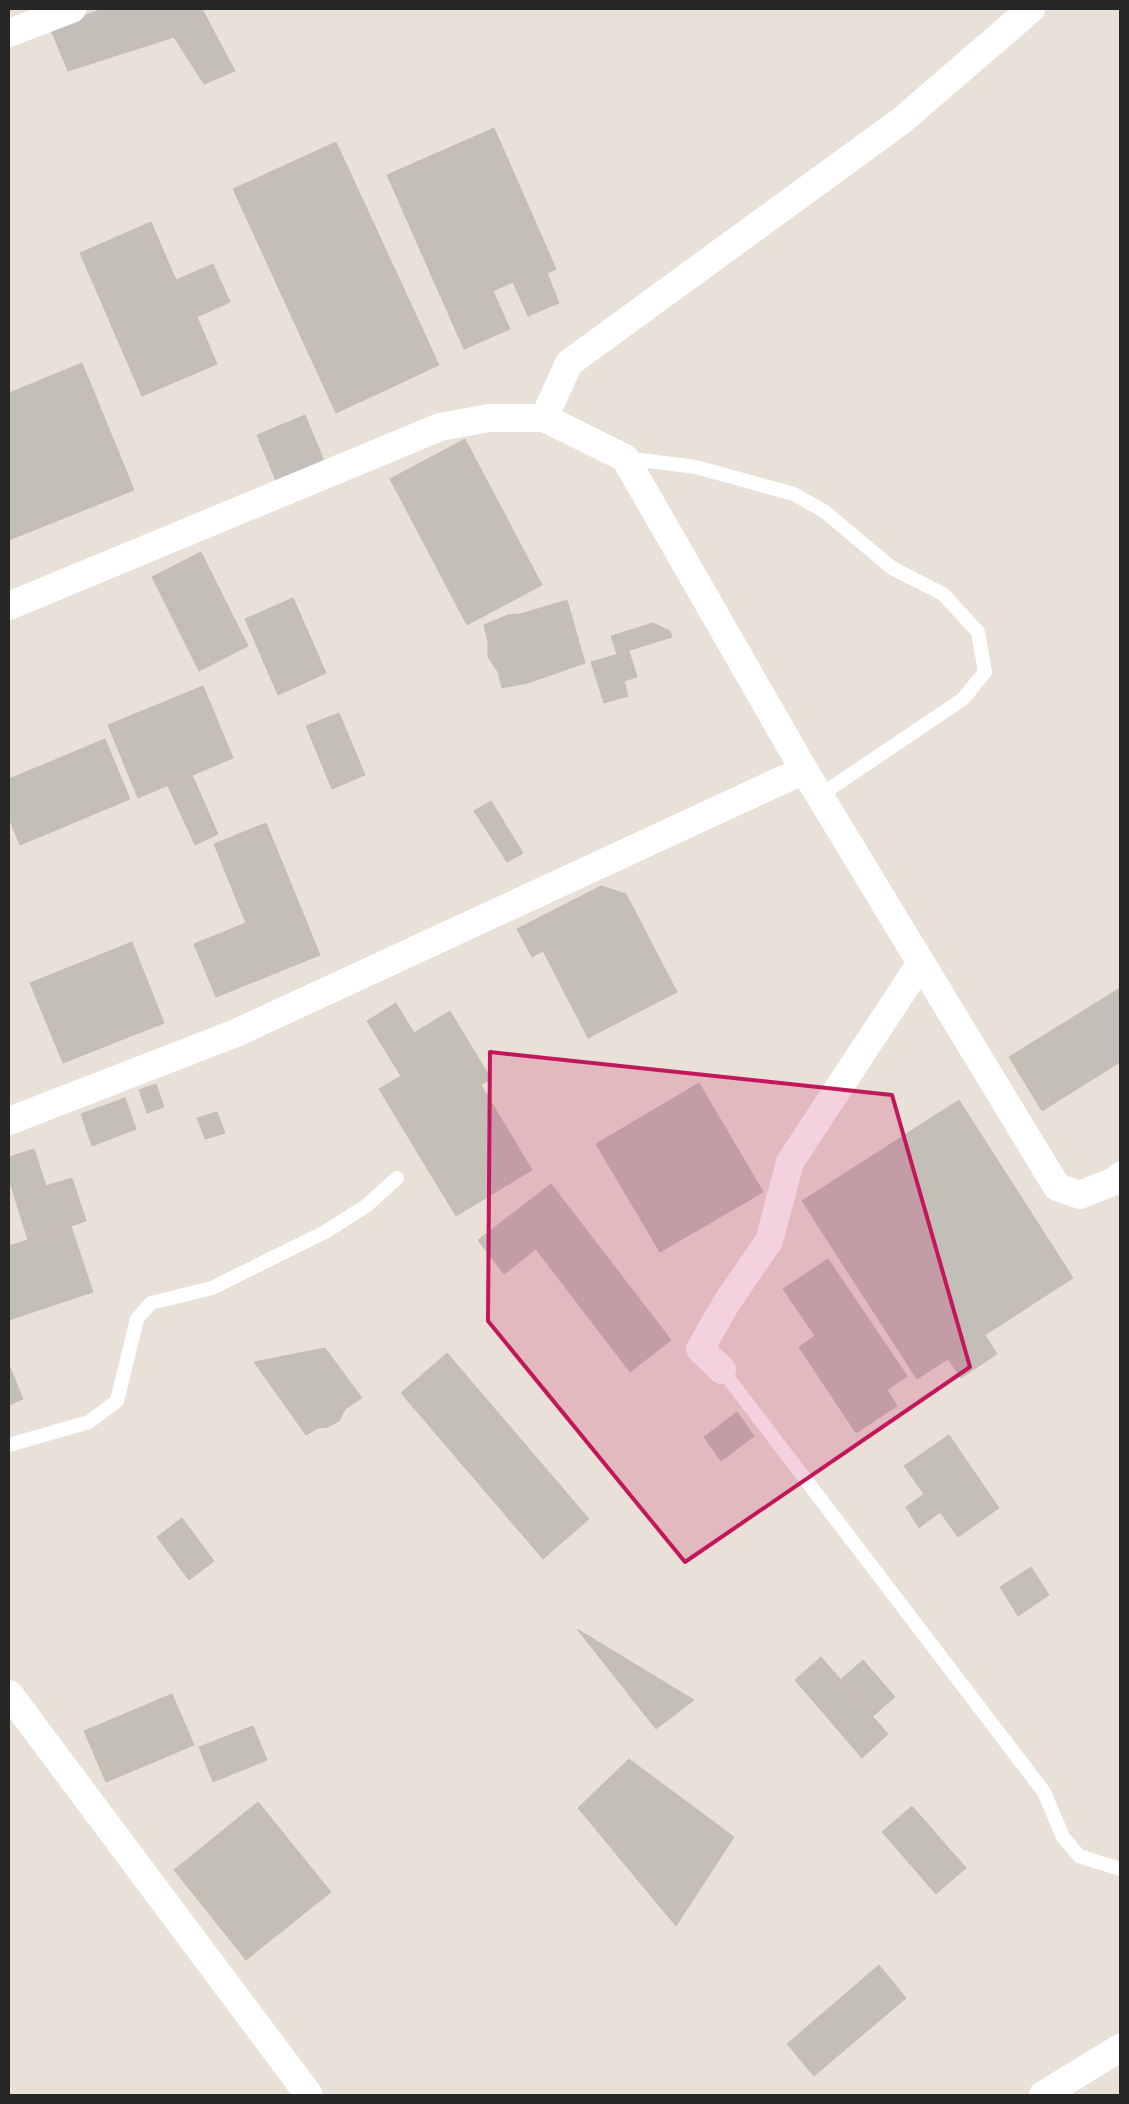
<svg xmlns="http://www.w3.org/2000/svg" width="1129" height="2104" viewBox="0 0 1129 2104" font-family="'Golos Text',sans-serif">
<style>
.building{fill:#c4beb8;stroke:#c4bdb2}
.lines{fill:none;stroke-linecap:round;stroke-linejoin:round}
.service{stroke:#fff;stroke-width:14}
.minor{stroke:#fff;stroke-width:28}
.marked{fill:#c2185b;fill-opacity:0.2;stroke:#c2185b;stroke-width:4;stroke-linejoin:round}
</style>
<rect width="100%" height="100%" fill="#e9e1d8"/>
<path class="building" d="M103,9H202L235,71L204,84L174,37L68,71L50,28Z
M494,128L556,269L547,273L559,303L528,316L513,282L493,291L510,329L464,349L387,175Z
M336,142L439,365L336,413L233,189Z
M151,222L176,280L213,264L230,302L197,317L217,364L142,396L80,253Z
M82,363L134,490L9,540V393Z
M305,415L324,461L276,481L257,435Z
M465,439L542,585L467,625L390,479Z
M201,552L248,646L199,671L152,577Z
M293,598L326,673L278,695L245,619Z
M567,600L585,663L528,683L502,688L498,672L488,657V641L484,625L508,615L521,614Z
M653,623L670,631L672,637L617,654L611,636Z
M629,651L637,677L624,681L628,696L604,703L591,662Z
M203,686L233,758L138,798L108,725Z
M339,713L365,775L332,789L306,726Z
M105,739L130,799L20,845L9,818V779Z
M192,775L218,834L195,845L168,786Z
M491,801L523,853L507,862L474,811Z
M266,823L320,955L216,997L194,944L246,923L214,844Z
M601,886L626,894L677,992L588,1038L543,951L532,957L517,929Z
M132,942L164,1023L63,1063L30,983Z
M1120,988V1062L1042,1111L1009,1057Z
M396,1003L414,1033L450,1011L491,1079L481,1085L532,1170L456,1216L379,1089L401,1076L367,1021Z
M699,1083L763,1192L660,1252L596,1144Z
M156,1084L164,1107L147,1113L139,1090Z
M125,1098L136,1129L92,1146L81,1114Z
M959,1100L1073,1278L917,1379L802,1201Z
M217,1112L225,1133L205,1139L197,1118Z
M34,1149L46,1186L72,1178L86,1221L28,1240L9,1179V1157Z
M551,1184L671,1340L630,1372L536,1249L504,1274L478,1240Z
M71,1226L93,1292L9,1320V1246Z
M828,1259L907,1376L887,1390L897,1406L856,1433L799,1347L815,1336L783,1289Z
M985,1335L997,1354L961,1378L948,1359Z
M325,1348L362,1398L345,1409L339,1421L328,1427L318,1428L306,1435L254,1362Z
M447,1353L589,1519L543,1559L401,1393Z
M9,1365L23,1399L9,1405Z
M737,1412L754,1436L721,1461L704,1437Z
M949,1435L999,1508L958,1537L940,1512L919,1528L906,1507L924,1494L904,1466Z
M182,1518L214,1561L189,1580L157,1537Z
M1031,1567L1049,1595L1018,1616L1000,1587Z
M577,1629L694,1700L656,1729Z
M821,1657L888,1734L862,1758L795,1680Z
M863,1660L895,1697L873,1716L841,1679Z
M172,1694L194,1745L106,1782L84,1731Z
M253,1726L267,1760L213,1782L199,1747Z
M629,1759L734,1837L676,1926L578,1808Z
M258,1802L331,1892L246,1960L174,1870Z
M912,1806L966,1868L936,1894L882,1832Z
M879,1965L906,1998L814,2076L787,2044Z"/>
<g class="lines">
<path class="service" d="M625,458L696,467L794,494L824,511L892,568L943,594L978,632L985,672L963,699L819,796
M722,1370L1044,1792L1063,1837L1079,1856L1120,1869
M9,1445L89,1422L117,1401L137,1319L151,1303L212,1288L325,1232L366,1206L397,1178"/>
<path class="minor" d="M9,33L72,9
M544,418L625,458L804,770L1057,1187L1080,1195L1117,1180L1120,1176
M9,606L440,427L489,418H544L569,363L901,121L1031,9
M9,1121L236,1033L804,770
M722,1370L700,1349L727,1302L769,1241L790,1162L921,963
M9,1694L309,2095
M1043,2095L1120,2048"/>
</g>
<path class="marked" d="M490,1052L892,1095L970,1367L685,1562L488,1321Z"/>
<rect width="1129" height="2104" fill="none" stroke="#262626" stroke-width="20"/>
</svg>
